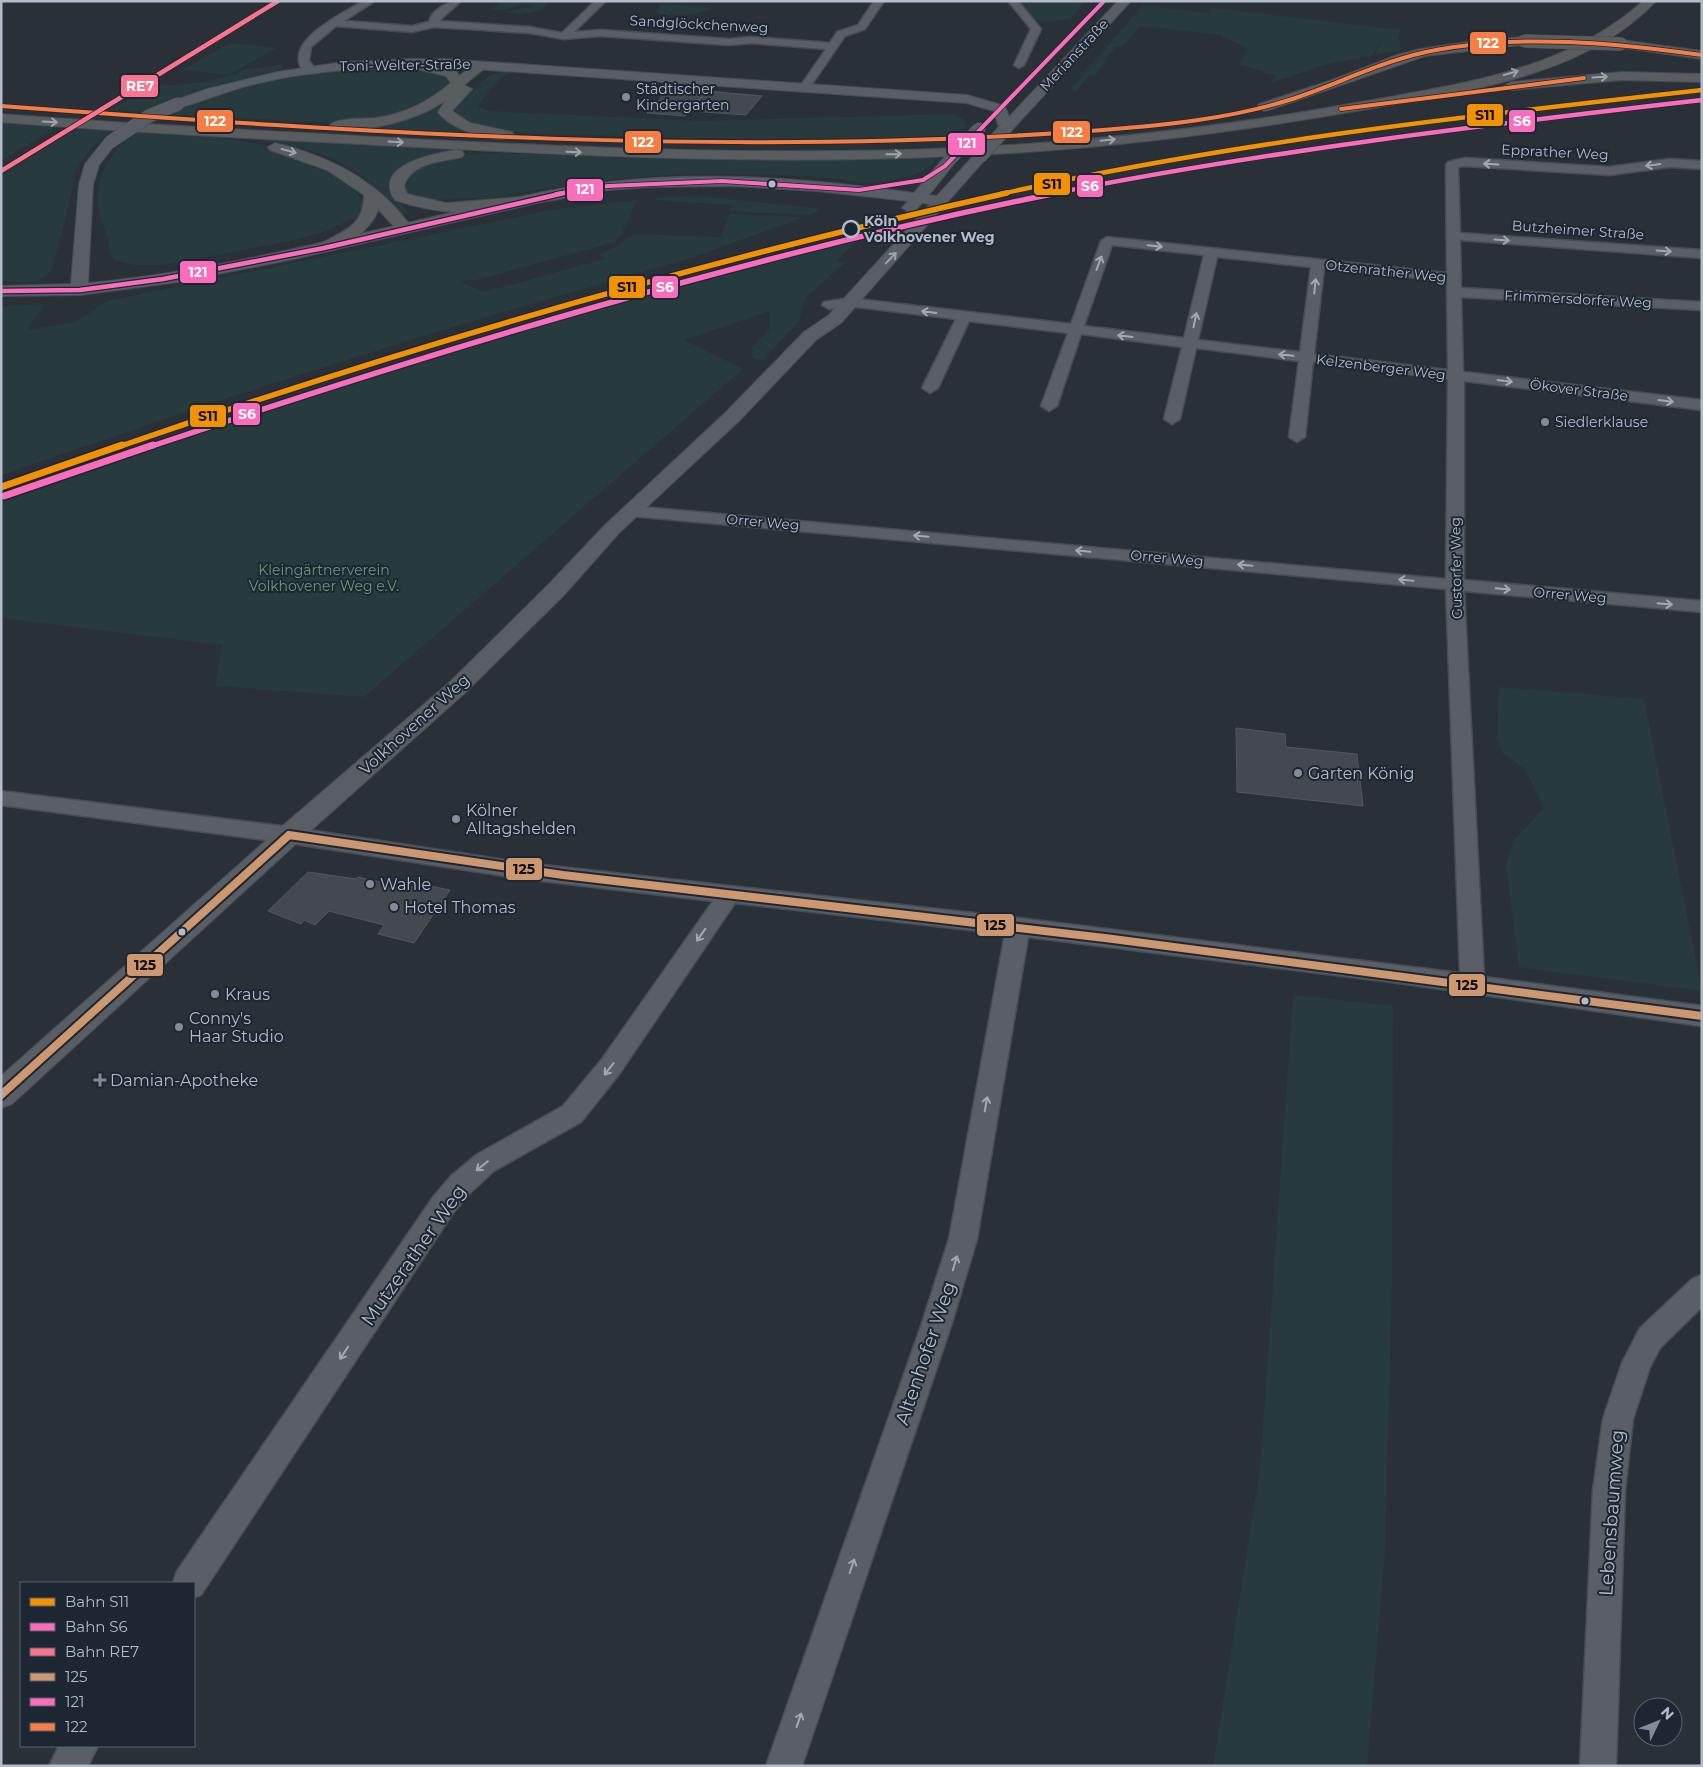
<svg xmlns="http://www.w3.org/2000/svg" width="1703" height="1767" viewBox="0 0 1703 1767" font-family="Montserrat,sans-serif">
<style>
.green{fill:#273a3e}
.building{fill:#444950;stroke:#52575f}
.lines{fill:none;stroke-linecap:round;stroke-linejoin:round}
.street-casing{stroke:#484c53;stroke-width:3}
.secondary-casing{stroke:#484c53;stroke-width:2}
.highway-casing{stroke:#474c53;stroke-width:2}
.street{fill:#5a5e66;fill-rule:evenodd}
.secondary{fill:#595d64;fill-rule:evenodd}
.highway{fill:#5a5d60;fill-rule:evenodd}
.secondary-bridge-casing{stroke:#484c53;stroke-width:14;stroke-linecap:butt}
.highway-bridge-casing{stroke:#474c53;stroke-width:14;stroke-linecap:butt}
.secondary-bridge{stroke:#595d64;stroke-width:13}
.highway-bridge{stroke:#5a5d60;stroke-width:13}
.bus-1-casing{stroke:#1d2633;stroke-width:12}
.bus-2-far1-casing{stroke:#1d2633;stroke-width:5.5}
.bus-2-casing{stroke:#1d2633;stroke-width:7}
.bus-3-casing{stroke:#1d2633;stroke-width:5.5}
.bus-1{stroke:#cd976f;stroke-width:8}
.bus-2-far1{stroke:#fb6dba;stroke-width:4}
.bus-2{stroke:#fb6dba;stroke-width:4.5}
.bus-3{stroke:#f77d43;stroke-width:4}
.rail-1-far2-casing{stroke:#1d2633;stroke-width:6}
.rail-1-far1-casing{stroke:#1d2633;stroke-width:8}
.rail-1-casing{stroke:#1d2633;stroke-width:10}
.rail-2-far2-casing{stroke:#1d2633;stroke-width:6}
.rail-2-far1-casing{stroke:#1d2633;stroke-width:8}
.rail-2-casing{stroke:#1d2633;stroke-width:10}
.rail-3-casing{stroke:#1d2633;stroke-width:6}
.rail-1-far2{stroke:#f39200;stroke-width:4.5}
.rail-1-far1{stroke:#f39200;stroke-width:5.5}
.rail-1{stroke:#f39200;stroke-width:7}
.rail-2-far2{stroke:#fb6dba;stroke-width:4.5}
.rail-2-far1{stroke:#fb6dba;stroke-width:5.5}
.rail-2{stroke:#fb6dba;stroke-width:7}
.rail-3{stroke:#fc738d;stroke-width:4.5}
.oneway{stroke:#9ea4af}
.oneway2{stroke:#a2a9b5}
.oneway3{stroke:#9da4b0}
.poi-dot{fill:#848b96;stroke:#1d2633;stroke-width:2}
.bus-dot{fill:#b4bcc9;stroke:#1d2633;stroke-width:2}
.stop-dot{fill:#1d2633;stroke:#b4bcc9;stroke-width:2.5}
.labels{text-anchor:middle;stroke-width:4;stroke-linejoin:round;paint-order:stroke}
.far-street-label{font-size:14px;fill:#b4bcc9;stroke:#1d2633}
.far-poi-label{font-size:14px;fill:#b4bcc9;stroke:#1d2633;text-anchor:start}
.far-stop-label{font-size:14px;font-weight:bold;fill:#b4bcc9;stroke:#1d2633;text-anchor:start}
.far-park-label{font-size:14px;fill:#6b9a76;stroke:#1d2633}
.street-label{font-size:16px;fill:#b4bcc9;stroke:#1d2633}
.poi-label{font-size:16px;fill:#b4bcc9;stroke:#1d2633;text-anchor:start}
.near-street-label{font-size:19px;fill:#b4bcc9;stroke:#1d2633}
.line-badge{stroke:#1d2633;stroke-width:2}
.badge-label{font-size:14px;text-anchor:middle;font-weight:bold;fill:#fff}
.pale-badge-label{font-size:14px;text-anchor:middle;font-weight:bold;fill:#111}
</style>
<rect width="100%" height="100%" fill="#2a3038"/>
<path class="green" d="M501,1H545L549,4C536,14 524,15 507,12L532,6C519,0 508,13 491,10Z
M1016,1H1084V3L1070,19L1045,22L1034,19Z
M660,4L709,7L712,8C697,15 674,18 657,14Z
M1143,5L1208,13L1213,8L1401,30L1398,37L1402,50L1375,55L1384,33L1373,55L1323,65L1271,83L1276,76L1239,64L1248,49L1227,38L1221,37L1222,35L1140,26L1122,47H1115L1096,75L1090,74L1077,91H1072V87Z
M231,43L276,48L229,75L182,70Z
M283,64L282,69L204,88L144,112L108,110L157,86L206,82L236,74L242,70Z
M381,68C403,68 435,63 450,80L448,86L427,104L394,117L334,123L168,114C236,84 307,72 381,68Z
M508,70H515L500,78L478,106L489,111L699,121L954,114L963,119L966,126L957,135C836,140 715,140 594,135C559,134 503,136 470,123C464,120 456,116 455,108L459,101L490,75Z
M430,108H440L447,121L474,133L342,127Z
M1,123L56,127L1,161Z
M78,128L111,131L91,148L76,169L65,221L51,271C41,286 17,282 1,281V176Z
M136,132C203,137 283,136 340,177C350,184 358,195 367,204L363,220L352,219L324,232L290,241L163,265H134L116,260L110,254C108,249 109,244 108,239C106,231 102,224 100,217C92,182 109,151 136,132Z
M234,136L483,149L452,152L394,175C382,189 400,203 409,213L400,215C388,201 374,185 359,174C324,148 275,143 234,136Z
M489,153L781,160L936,157C930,174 897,180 880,182C862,185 845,179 828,178C791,175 754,174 718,174C640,173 565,185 489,198C472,200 447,194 433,204L406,194L402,180L421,165L459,156Z
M698,196L816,208L819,210L810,215L730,211L732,205L654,200L656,198Z
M637,200L622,233L615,242L476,280L458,281L484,292L605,259L600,254L616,247L634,234L721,237L729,214L804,217L694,257L432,333L221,400L1,475V306L44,304L27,330L76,322L107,301L556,209Z
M859,239L836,261L846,262L805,298L799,321L763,360L753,358L751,348L770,329L769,311L684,340L743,369L364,697L215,686L222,645L1,618V498C282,397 569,310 859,239Z
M1499,687L1644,699L1702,991L1519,967L1506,865L1513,841L1544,808L1525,769L1502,753L1497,738Z
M1293,995L1393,1006L1392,1282L1385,1550L1367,1766H1213L1260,1469Z"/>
<path class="building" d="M667,91L704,94L685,116L647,113Z
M707,91L762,96L746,115L691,111Z
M1236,728L1285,734L1286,747L1357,754L1363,806L1237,792Z
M308,872L356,879L358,877L389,884L391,881L417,888L419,884L450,890L414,943L378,934L384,925L329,911L315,925L304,920L301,924L268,911Z"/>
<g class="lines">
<defs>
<path id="street" d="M363,1H375L344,21L412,26L429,22C432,9 449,1 461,1L439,21L530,27L562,33L595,1H606L574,32L601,30L729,39L751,37L830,43L837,32L858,25L874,1H884L865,29L845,36L808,90L804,91L799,88L826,49L751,43L729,45L601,36L564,39L530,33L434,27L412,32L336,26L311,47L309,61L315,69L314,71L310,72L301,68C286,39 344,13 363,1Z
M1008,1H1018L1041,29L1024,65L1019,68L1014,65L1031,29Z
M1465,158L1609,167L1670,159L1702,161V169L1670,167L1609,175L1465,166L1458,167L1460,233L1702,250V258L1460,240L1461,288L1702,302V310L1461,297L1463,372L1702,400V410L1464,381V580L1702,601V612L1464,591L1484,977L1702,1006V1026L1391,982L1028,937L977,1239L951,1326L802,1766H766L921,1326L949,1239L1005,934L735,903L620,1073L581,1122L494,1171L471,1192L453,1213L201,1595L194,1597V1583H173L177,1571L433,1197L451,1176L476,1155L563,1106L602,1059L713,901L525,879L289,843L1,805V791L289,827L525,863L1018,918L1460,973L1446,589L631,516L625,515L623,511L625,507L631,506L1446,579L1448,379L1313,362L1305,437L1297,442L1289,437L1299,361L1196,348L1180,419L1172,424L1164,419L1182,347L1081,334L1057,406L1049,411L1041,406L1068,333L969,321L938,388L930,393L922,388L956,319L849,306L829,309L822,305L824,302L849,298L1071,324L1101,241L1107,237L1447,273L1446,165L1448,162ZM1112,245L1204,255L1184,338L1084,326ZM1217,257L1311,267L1300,352L1198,340ZM1324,268L1447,281L1448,370L1314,354Z
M1702,1275V1307L1660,1348L1650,1367L1633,1419L1625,1490L1616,1766H1580L1593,1490L1603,1419L1622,1363L1640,1328L1692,1279Z
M59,1746H98L88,1766H49Z"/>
<path id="secondary" d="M1118,1H1131L1011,131L1006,132L999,128L994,111L966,103L445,67C379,67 312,69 247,86C224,92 201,102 178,108L171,104L173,101L207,89L277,72L343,62L410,59H445L967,95L1005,106L1009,117Z
M110,138L117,142L99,165L93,185L88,283C211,272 331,240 451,213C503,201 555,187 608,182C710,170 813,179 914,193L947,154H957L959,157L957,160L929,195L937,196L976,153H986L988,156L841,323L816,340L739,421L619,533L564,595L467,691L298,842L12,1104L1,1108V1076L280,828L451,681L548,585L605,525L725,413L804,332L829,315L930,204L922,203L915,211L910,213L902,208L908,201L817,191L733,186L649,187L608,190L537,203L294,259L178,282L80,295L1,296V286L71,284L79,185L85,164L105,139Z"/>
<path id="highway" d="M1643,1H1656C1584,77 1466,91 1368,109C1232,133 1094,150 956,156C770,165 584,156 398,146C266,139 133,133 1,122V114C138,125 274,131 411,139C592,148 774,156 956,148C1090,142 1223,127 1355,103C1455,85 1565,72 1643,1Z
M1524,37L1530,41L1528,44L1425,56L1269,110L1264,111L1257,107L1259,104L1332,80L1397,55L1420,49L1473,41Z
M1621,40L1702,51V59L1617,47L1615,44Z
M409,59L456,70L459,76L477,62H485L487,65L485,68L464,85L472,89L452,111L470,123L512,132L514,135L512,138C492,143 450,129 438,112L446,100C421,119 362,135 332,128L330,125C335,118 365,119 375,118C405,114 428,102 451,83L446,76L405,66L403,63L405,60Z
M1622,72L1702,74V82L1622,80L1511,90L1504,86L1511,82Z
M275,143C329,156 379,181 412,228L404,233L398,231L378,209C374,228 338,256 318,251L316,248L318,245C343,231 364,227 364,195L327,170L270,150L268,147Z
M457,150L462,151L464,154L462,157C442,162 411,162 404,186L407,194L446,203L521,197L529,202L526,205C482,216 437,215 395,200C371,165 435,153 457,150Z"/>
</defs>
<use href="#street" class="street-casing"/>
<use href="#secondary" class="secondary-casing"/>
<use href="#highway" class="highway-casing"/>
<use href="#street" class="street"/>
<use href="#secondary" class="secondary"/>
<use href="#highway" class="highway"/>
<defs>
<path id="secondary-bridge" d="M110,142L149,116L178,104
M981,156L1006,128
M952,157L979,129"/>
<path id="highway-bridge" d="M1524,41L1621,44"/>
</defs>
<use href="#secondary-bridge" class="secondary-bridge-casing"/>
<use href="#highway-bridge" class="highway-bridge-casing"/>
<use href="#secondary-bridge" class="secondary-bridge"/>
<use href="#highway-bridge" class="highway-bridge"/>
<defs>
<path id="bus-1" d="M289,835L563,875L1105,938L1702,1016
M1,1095L289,835"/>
<path id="bus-2-far1" d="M556,194L608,186L722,181L859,190L923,180L945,166L1104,1"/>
<path id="bus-2" d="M1,291L80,290L163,279L324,248L564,193"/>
<path id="bus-3" d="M1,106C368,133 735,158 1103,130C1165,125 1229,119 1289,100C1339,84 1385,59 1436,50C1524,34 1614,43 1702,55
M1341,109L1584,78"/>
</defs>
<use href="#bus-1" class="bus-1-casing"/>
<use href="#bus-2-far1" class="bus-2-far1-casing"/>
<use href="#bus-2" class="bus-2-casing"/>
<use href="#bus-3" class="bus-3-casing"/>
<use href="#bus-1" class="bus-1"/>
<use href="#bus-2-far1" class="bus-2-far1"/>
<use href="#bus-2" class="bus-2"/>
<use href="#bus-3" class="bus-3"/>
<defs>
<path id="rail-1-far2" d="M1001,194C1231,142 1468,116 1702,90"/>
<path id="rail-1-far1" d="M118,447C410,346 706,260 1007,193"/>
<path id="rail-1" d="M1,487L122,445"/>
<path id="rail-2-far2" d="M1051,194C1266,151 1484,125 1702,100"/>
<path id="rail-2-far1" d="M149,447C447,347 749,255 1057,193"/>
<path id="rail-2" d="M4,496L153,445"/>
<path id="rail-3" d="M1,171L278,1"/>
</defs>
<use href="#rail-1-far2" class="rail-1-far2-casing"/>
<use href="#rail-1-far1" class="rail-1-far1-casing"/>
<use href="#rail-1" class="rail-1-casing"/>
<use href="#rail-2-far2" class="rail-2-far2-casing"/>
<use href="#rail-2-far1" class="rail-2-far1-casing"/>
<use href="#rail-2" class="rail-2-casing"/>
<use href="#rail-3" class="rail-3-casing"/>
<use href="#rail-1-far2" class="rail-1-far2"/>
<use href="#rail-1-far1" class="rail-1-far1"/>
<use href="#rail-1" class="rail-1"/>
<use href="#rail-2-far2" class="rail-2-far2"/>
<use href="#rail-2-far1" class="rail-2-far1"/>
<use href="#rail-2" class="rail-2"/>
<use href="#rail-3" class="rail-3"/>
</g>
<defs><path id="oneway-shaft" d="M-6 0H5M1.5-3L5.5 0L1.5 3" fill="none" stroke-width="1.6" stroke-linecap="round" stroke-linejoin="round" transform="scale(1.25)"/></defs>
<g class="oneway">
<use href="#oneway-shaft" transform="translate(1511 73) rotate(-15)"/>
<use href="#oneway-shaft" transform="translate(1600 77) rotate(-3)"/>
<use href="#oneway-shaft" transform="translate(50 122) rotate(3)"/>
<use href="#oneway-shaft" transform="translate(1108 140) rotate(-6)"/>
<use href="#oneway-shaft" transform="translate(396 142) rotate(3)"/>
<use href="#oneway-shaft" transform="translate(289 151) rotate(15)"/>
<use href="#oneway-shaft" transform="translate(574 152) rotate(2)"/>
<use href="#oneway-shaft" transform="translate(894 154) rotate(-1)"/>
</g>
<g class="oneway2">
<use href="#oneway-shaft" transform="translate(1491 164) rotate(-177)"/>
<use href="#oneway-shaft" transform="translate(1653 165) rotate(172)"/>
<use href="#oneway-shaft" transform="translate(1502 240) rotate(4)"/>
<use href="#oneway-shaft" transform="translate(1155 246) rotate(6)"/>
<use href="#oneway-shaft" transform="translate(1664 251) rotate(4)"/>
<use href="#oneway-shaft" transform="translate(1099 263) rotate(-70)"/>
<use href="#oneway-shaft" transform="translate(1315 286) rotate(-84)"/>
<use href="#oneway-shaft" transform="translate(929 312) rotate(-173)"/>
<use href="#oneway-shaft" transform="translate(1195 320) rotate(-78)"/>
<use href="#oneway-shaft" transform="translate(1125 336) rotate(-173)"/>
<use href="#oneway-shaft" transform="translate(1286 355) rotate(-174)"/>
<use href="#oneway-shaft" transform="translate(1505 381) rotate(7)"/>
<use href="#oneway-shaft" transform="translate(1666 401) rotate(7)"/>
<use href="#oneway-shaft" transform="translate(921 536) rotate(-175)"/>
<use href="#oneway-shaft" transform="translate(1083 551) rotate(-175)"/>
<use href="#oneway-shaft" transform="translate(1245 565) rotate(-175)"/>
<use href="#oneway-shaft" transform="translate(1406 580) rotate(-175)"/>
<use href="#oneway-shaft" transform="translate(1503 589) rotate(5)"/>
<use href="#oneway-shaft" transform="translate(1665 604) rotate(5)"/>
<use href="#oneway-shaft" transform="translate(701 935) rotate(125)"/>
<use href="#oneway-shaft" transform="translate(609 1069) rotate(128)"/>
<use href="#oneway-shaft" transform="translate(986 1104) rotate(-80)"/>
<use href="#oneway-shaft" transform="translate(482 1166) rotate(141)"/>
<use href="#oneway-shaft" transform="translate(955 1263) rotate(-73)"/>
<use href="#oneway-shaft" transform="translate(344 1353) rotate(124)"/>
<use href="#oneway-shaft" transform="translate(852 1566) rotate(-71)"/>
<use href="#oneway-shaft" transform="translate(799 1720) rotate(-71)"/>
</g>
<use class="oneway3" href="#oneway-shaft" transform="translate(891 258) rotate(-46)"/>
<g class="poi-dot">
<circle cx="626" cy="97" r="5"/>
<circle cx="1545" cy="422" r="5"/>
<circle cx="1298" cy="773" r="5"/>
<circle cx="456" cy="819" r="5"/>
<circle cx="370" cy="884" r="5"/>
<circle cx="394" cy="907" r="5"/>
<circle cx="215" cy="994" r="5"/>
<circle cx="179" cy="1027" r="5"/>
<path d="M97.5 1072.5h5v5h5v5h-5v5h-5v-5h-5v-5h5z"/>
</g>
<g class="bus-dot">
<circle cx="772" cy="184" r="4.5"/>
<circle cx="182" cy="932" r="4.5"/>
<circle cx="1585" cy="1001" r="4.5"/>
</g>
<circle class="stop-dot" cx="851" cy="229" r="8"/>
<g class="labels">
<g class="far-street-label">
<text transform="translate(699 24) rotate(3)" y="5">Sandglöckchenweg</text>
<text transform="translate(1074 55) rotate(-47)" y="5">Merianstraße</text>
<text transform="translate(405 65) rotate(-1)" y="5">Toni-Welter-Straße</text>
<text transform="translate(1555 152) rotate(3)" y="5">Epprather Weg</text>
<text transform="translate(1578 230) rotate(4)" y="5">Butzheimer Straße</text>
<text transform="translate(1386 271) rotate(6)" y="5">Otzenrather Weg</text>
<text transform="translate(1578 299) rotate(3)" y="5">Frimmersdorfer Weg</text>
<text transform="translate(1381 367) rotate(7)" y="5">Kelzenberger Weg</text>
<text transform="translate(1579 390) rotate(7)" y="5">Ökover Straße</text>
<text transform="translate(763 522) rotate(5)" y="5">Orrer Weg</text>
<text transform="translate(1167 558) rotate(5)" y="5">Orrer Weg</text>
<text transform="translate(1456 568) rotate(-91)" y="5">Gustorfer Weg</text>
<text transform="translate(1570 595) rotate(5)" y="5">Orrer Weg</text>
</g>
<g class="far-poi-label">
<text x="636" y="94">Städtischer<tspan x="636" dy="16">Kindergarten</tspan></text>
<text x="1555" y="427">Siedlerklause</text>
</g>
<g class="far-stop-label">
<text x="864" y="226">Köln<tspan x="864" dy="16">Volkhovener Weg</tspan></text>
</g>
<g class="far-park-label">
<text x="324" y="575">Kleingärtnerverein<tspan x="324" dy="16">Volkhovener Weg e.V.</tspan></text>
</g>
<g class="street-label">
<text transform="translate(414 724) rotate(-42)" y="6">Volkhovener Weg</text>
</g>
<g class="poi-label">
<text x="1308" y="779">Garten König</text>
<text x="466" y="816">Kölner<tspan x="466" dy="18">Alltagshelden</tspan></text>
<text x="380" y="890">Wahle</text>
<text x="404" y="913">Hotel Thomas</text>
<text x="225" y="1000">Kraus</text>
<text x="189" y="1024">Conny's<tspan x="189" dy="18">Haar Studio</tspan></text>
<text x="110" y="1086">Damian-Apotheke</text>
</g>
<g class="near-street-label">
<text transform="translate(413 1255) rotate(-55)" y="7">Mutzerather Weg</text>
<text transform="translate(925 1353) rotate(-71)" y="7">Altenhofer Weg</text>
<text transform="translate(1611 1513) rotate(-86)" y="7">Lebensbaumweg</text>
</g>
</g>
<g class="line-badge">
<rect x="1469" y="31" width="38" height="24" rx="5" fill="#f77d43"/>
<rect x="120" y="74" width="39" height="24" rx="5" fill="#fc738d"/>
<rect x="1466" y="103" width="38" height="24" rx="5" fill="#f39200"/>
<rect x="1508" y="109" width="28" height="24" rx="5" fill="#fb6dba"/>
<rect x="196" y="109" width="38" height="24" rx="5" fill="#f77d43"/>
<rect x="1052" y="120" width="39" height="24" rx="5" fill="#f77d43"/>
<rect x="624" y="130" width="38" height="24" rx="5" fill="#f77d43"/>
<rect x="947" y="132" width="39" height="24" rx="5" fill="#fb6dba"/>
<rect x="1033" y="172" width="38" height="24" rx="5" fill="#f39200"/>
<rect x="1076" y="174" width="28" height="24" rx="5" fill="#fb6dba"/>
<rect x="566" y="178" width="38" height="24" rx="5" fill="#fb6dba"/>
<rect x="179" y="260" width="38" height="24" rx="5" fill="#fb6dba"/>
<rect x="608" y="275" width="38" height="24" rx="5" fill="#f39200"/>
<rect x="651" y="275" width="28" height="24" rx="5" fill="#fb6dba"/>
<rect x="232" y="402" width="29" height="24" rx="5" fill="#fb6dba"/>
<rect x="189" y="404" width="38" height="24" rx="5" fill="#f39200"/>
<rect x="505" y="857" width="38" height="24" rx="5" fill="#cd976f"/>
<rect x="976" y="913" width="39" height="24" rx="5" fill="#cd976f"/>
<rect x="126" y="953" width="38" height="24" rx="5" fill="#cd976f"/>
<rect x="1448" y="973" width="38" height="24" rx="5" fill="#cd976f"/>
</g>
<g class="badge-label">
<text x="1488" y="48">122</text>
<text x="140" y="91">RE7</text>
<text x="1522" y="126">S6</text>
<text x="215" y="126">122</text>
<text x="1072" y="137">122</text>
<text x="643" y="147">122</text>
<text x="967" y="148">121</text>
<text x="1090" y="191">S6</text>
<text x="585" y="194">121</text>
<text x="198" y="277">121</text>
<text x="665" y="292">S6</text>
<text x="247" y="419">S6</text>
</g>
<g class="pale-badge-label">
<text x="1485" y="120">S11</text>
<text x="1052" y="189">S11</text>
<text x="627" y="292">S11</text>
<text x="208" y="421">S11</text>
<text x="524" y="874">125</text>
<text x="995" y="930">125</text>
<text x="145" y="970">125</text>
<text x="1467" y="990">125</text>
</g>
<rect width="1703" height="1767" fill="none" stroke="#b4bcc9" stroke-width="5"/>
<rect x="20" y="1582" width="175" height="165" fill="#1d2633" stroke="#59626f"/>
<rect x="30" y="1598" width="25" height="8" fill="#f39200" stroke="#59626f"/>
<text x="65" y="1607" font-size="15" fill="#b4bcc9">Bahn S11</text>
<rect x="30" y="1623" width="25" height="8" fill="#fb6dba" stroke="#59626f"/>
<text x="65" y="1632" font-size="15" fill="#b4bcc9">Bahn S6</text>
<rect x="30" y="1648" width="25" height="8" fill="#fc738d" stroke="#59626f"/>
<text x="65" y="1657" font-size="15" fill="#b4bcc9">Bahn RE7</text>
<rect x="30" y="1673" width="25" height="8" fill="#cd976f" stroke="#59626f"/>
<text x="65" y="1682" font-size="15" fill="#b4bcc9">125</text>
<rect x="30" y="1698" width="25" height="8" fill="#fb6dba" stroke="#59626f"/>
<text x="65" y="1707" font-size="15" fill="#b4bcc9">121</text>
<rect x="30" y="1723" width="25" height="8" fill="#f77d43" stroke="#59626f"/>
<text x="65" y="1732" font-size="15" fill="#b4bcc9">122</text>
<g transform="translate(1658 1722) rotate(47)"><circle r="24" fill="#1d2633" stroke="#59626f"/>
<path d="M0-4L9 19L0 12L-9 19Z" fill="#848b96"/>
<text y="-8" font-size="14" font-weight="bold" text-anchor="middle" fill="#b4bcc9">N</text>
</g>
</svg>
